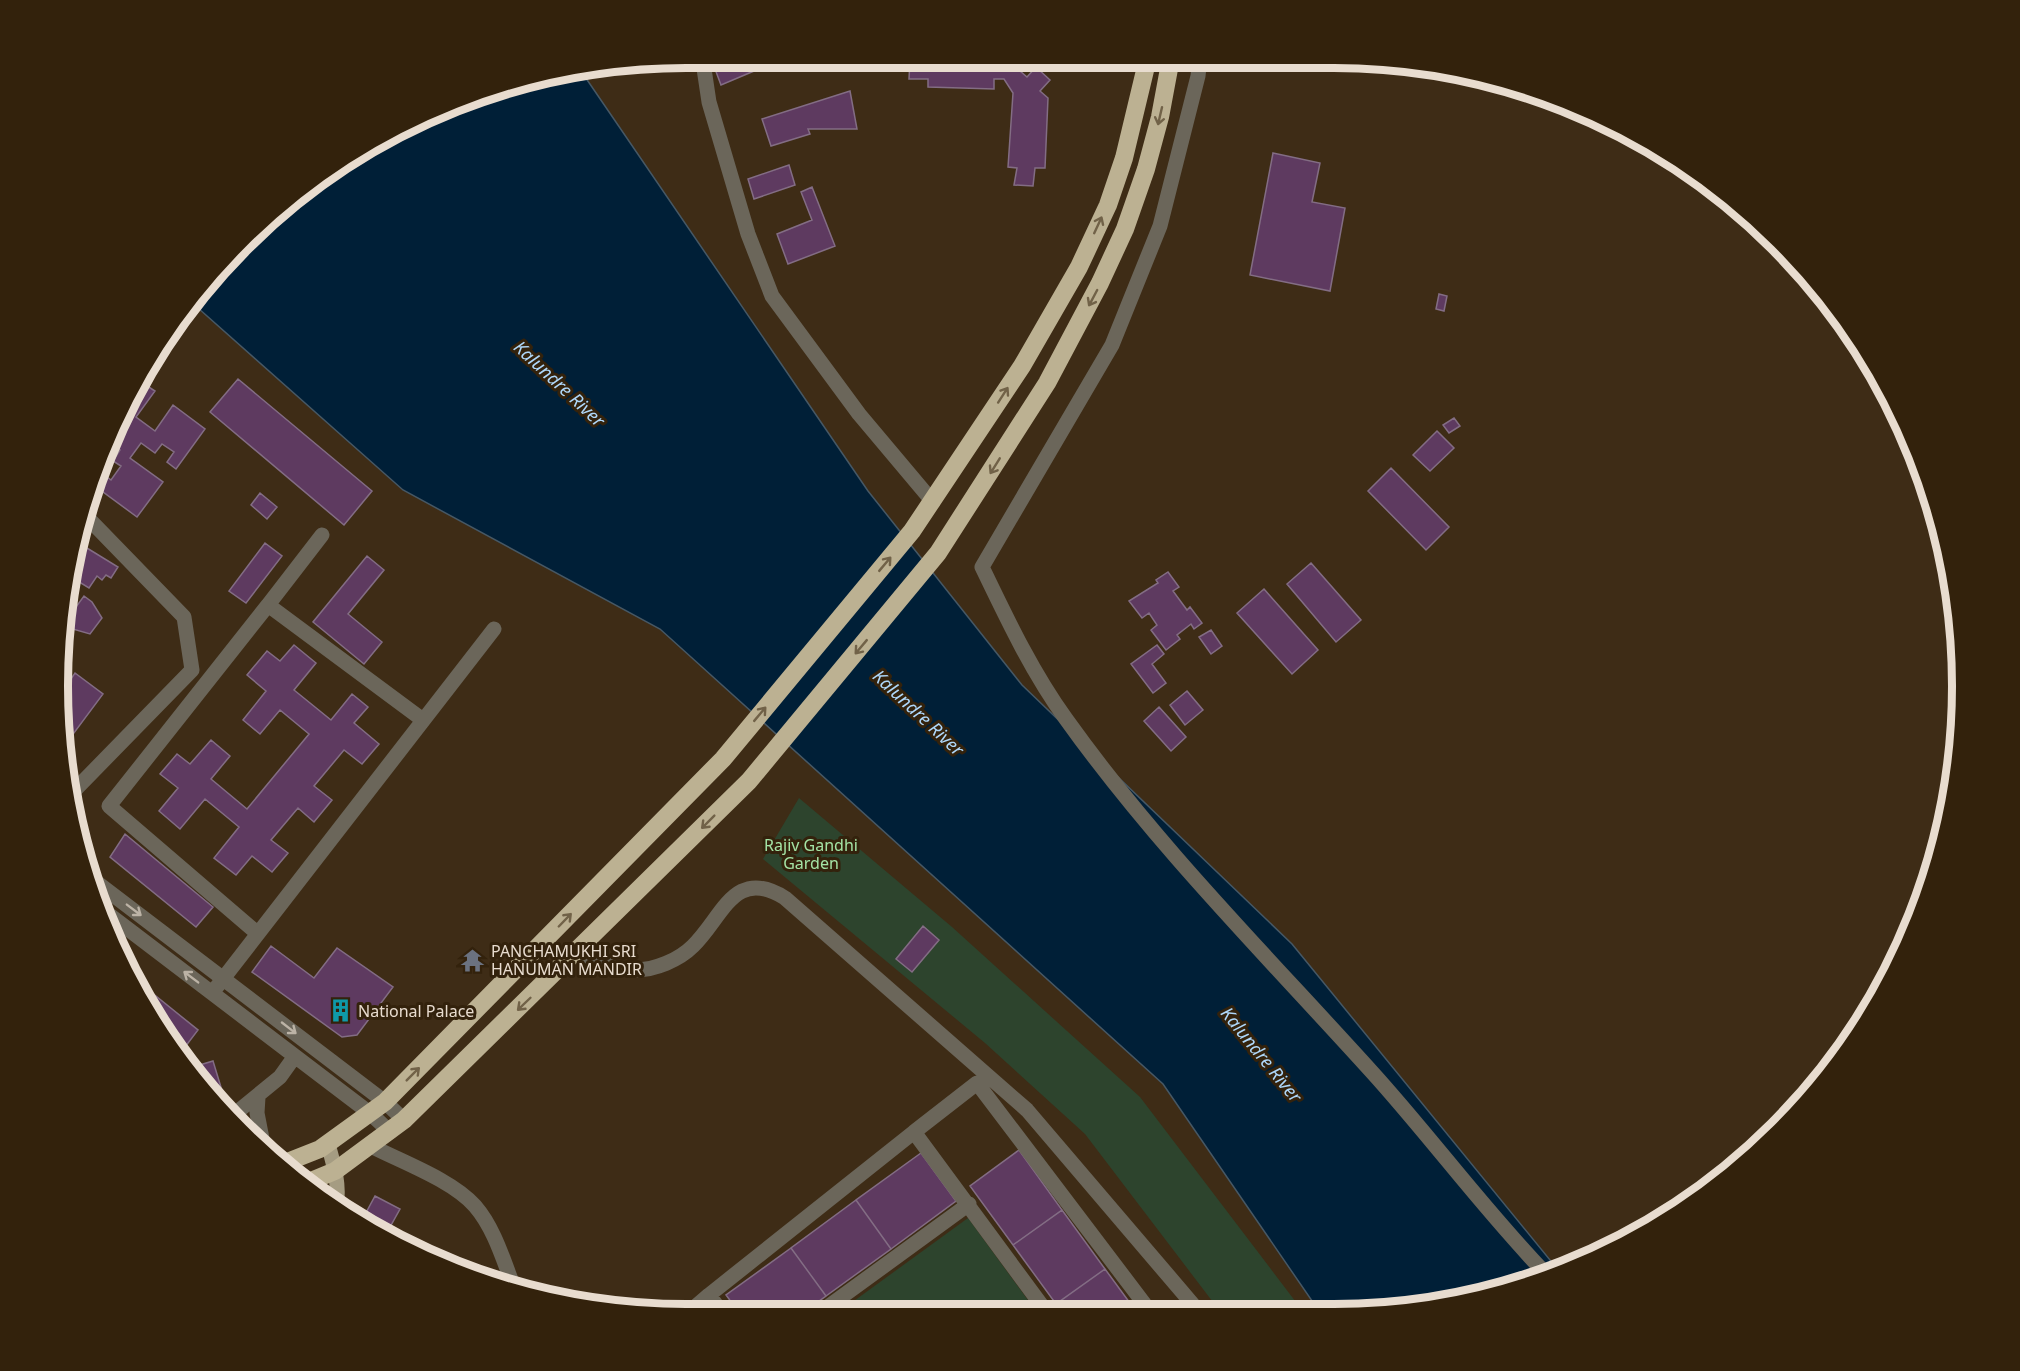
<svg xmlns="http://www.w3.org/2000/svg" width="2020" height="1371" viewBox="0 0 2020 1371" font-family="'Noto Sans',sans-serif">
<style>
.green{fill:#2d442d}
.water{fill:#001f37;stroke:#465865;stroke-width:1.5}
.building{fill:#5e3a60;stroke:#836d84;stroke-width:1.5}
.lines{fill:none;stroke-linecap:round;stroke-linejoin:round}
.minor{stroke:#6b665a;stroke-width:15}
.major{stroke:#a59c82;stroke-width:15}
.highway{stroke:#bcb192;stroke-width:18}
.oneway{stroke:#716248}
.oneway2{stroke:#bcb3a6}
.labels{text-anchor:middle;stroke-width:6;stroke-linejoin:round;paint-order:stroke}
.park-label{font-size:16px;fill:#a4e3a5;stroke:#33220c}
.poi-label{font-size:16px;fill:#e8dccf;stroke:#33220c;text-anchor:start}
.water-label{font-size:18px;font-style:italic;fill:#aed7f9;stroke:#33220c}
.rim{fill:none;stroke:#e8dccf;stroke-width:8}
</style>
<rect width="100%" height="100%" fill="#3e2c16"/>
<path class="green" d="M799,798L952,927L1140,1097L1305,1314H1222L1085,1134L985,1043L763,859Z
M968,1218L1038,1314H836Z"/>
<path class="water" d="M579,68L868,491L1022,685L1292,944L1559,1271L1457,1302L1321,1314L1163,1084L660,629L403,490L189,300L241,241L336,163L484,90Z"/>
<path class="building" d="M1007,59L1006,62L1012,64L1027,77L1036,67L1050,80L1040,91L1048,98L1045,168H1035L1033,186L1014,185L1017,168L1008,167L1013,93L1004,79H994V89L928,87V79H909L910,60Z
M875,60L876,65L843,70L841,61Z
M734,61H750L754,71L721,85L715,69Z
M850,91L857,129H808L810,134L771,146L762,119Z
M1273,153L1320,163L1312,202L1345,208L1330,291L1250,275Z
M789,165L795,185L754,199L748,179Z
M812,187L835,246L788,264L777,234L812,220L801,192Z
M1439,294L1447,296L1444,311L1436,309Z
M238,379L372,491L344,525L210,412Z
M141,382L155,391L136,417L155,431L173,405L205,429L176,469L167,462L174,452L162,444L155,453L141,443L130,458L163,482L137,517L95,486L103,474L111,480L121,466L113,461L120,450L107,441Z
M1454,418L1460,426L1449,433L1443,425Z
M1437,431L1454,448L1430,471L1413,455Z
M1391,468L1449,527L1426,550L1368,491Z
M260,493L277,507L267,519L251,505Z
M265,543L282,556L246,603L229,591Z
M82,545L118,567L111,578L106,575L102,580L97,576L89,588L71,577L79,565L76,563L79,558L76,556Z
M367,556L384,570L348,614L382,642L364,664L313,622Z
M1311,563L1361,620L1336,642L1287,584Z
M1168,572L1179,587L1173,591L1187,610L1190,607L1202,623L1194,629L1191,624L1177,635L1180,639L1166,650L1151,630L1157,625L1149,613L1142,618L1129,601L1158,583L1156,580Z
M1264,589L1318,650L1292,674L1237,613Z
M84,596L92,602L102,618L90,634L73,629L70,632L62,626Z
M1211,630L1222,646L1211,654L1199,637Z
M294,645L316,663L294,690L331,720L352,694L368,707L354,723L379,744L362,764L344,750L314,786L332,800L314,822L298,808L271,840L288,853L272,872L252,856L236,875L214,858L239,827L205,799L180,829L159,811L178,788L160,774L177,754L190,764L211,740L230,756L211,779L247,809L309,734L280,710L260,734L243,720L266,691L247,675L267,651L280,661Z
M1157,645L1164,654L1152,664L1166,683L1153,693L1131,664Z
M75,673L103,694L65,745L62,692Z
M1187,691L1203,710L1185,725L1170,705Z
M1159,707L1186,737L1171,751L1144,721Z
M125,834L213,907L196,927L110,857Z
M923,926L939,940L912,972L896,959Z
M271,946L314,978L337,948L393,987L357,1035L342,1037L252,972Z
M151,992L198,1030L182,1051L143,1002Z
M213,1061L227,1107H224L193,1067Z
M1019,1150L1062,1210L1013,1245L970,1186Z
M921,1153L956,1201L891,1249L856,1200Z
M375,1196L400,1209L385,1236L361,1222Z
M856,1200L891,1249L826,1296L791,1248Z
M1062,1210L1105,1269L1056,1304L1013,1245Z
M791,1248L826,1296L801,1314H740L726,1295Z
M1105,1269L1138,1314H1063L1056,1304Z"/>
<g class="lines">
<path class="minor" d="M1200,58L1198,76L1160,226L1112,345L982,567C1007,619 1032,672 1066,719C1156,845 1267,956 1371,1071C1431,1137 1484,1210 1547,1275
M703,62L709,102L748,234L772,296L859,414L933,502
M268,605L322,535
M68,797L192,670L184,617L84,514
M87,875L385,1102L404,1120
M99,907L371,1114L390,1132
M257,933L109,806L268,605L423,720
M577,952C594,958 617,971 635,970C655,970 679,960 693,946C723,917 734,866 785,898L1027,1110L1201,1314
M212,993L494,629
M258,1097L257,1113L264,1149
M231,1117L280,1077L295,1056
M371,1146C402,1162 452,1180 475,1206C494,1228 503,1259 513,1285
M709,1295L914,1132
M687,1314L709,1295L723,1314
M818,1314L969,1204
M1048,1314L914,1132L977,1083L1152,1314"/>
<path class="major" d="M328,1144C334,1165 340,1186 336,1207"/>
<path class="highway" d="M282,1164L320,1149L385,1102L723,759L912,531L1022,366L1079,267L1108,205L1124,158L1148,58
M306,1183L335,1171L404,1120L749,781L938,553L1047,383L1100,283L1125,229L1146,169L1160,117L1171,58"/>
</g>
<defs><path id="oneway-shaft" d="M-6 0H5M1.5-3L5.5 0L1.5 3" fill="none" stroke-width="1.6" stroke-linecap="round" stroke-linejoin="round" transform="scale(1.5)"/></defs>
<g class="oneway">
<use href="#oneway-shaft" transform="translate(1160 116) rotate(103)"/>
<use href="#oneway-shaft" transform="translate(1098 225) rotate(-65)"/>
<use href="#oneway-shaft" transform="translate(1093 298) rotate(118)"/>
<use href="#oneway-shaft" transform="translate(1003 395) rotate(-57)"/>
<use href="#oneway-shaft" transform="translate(995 466) rotate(122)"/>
<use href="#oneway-shaft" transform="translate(885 564) rotate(-50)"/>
<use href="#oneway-shaft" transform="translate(861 647) rotate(130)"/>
<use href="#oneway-shaft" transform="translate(760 714) rotate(-50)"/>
<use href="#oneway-shaft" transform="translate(708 822) rotate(135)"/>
<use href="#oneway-shaft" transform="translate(565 920) rotate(-46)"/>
<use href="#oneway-shaft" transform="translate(524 1004) rotate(136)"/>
<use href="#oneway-shaft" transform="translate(413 1074) rotate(-45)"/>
</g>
<g class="oneway2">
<use href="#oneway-shaft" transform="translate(134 910) rotate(37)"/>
<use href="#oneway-shaft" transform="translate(191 977) rotate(-143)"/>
<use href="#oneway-shaft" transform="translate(289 1028) rotate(38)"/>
</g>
<defs>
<symbol id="temple-bare" viewBox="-9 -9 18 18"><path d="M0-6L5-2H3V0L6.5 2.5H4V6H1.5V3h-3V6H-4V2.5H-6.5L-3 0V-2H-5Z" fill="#6b7280" stroke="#33220c" stroke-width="2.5" paint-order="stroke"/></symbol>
<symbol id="building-bare" viewBox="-9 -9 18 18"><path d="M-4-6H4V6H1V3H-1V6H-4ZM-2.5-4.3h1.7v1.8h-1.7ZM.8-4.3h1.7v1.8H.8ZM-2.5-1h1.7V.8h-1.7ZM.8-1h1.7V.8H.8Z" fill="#0f9aa8" stroke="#33220c" stroke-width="2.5" paint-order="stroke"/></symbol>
</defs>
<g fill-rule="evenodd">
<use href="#temple-bare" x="456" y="944" width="33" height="33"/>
<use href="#building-bare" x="324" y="994" width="33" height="33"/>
</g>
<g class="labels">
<g class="park-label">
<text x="811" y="851">Rajiv Gandhi<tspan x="811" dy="18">Garden</tspan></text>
</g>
<g class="poi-label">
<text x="491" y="957">PANCHAMUKHI SRI<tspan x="491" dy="18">HANUMAN MANDIR</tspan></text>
<text x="358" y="1017">National Palace</text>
</g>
<g class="water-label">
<text transform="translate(559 384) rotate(43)" y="6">Kalundre River</text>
<text transform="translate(918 713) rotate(43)" y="6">Kalundre River</text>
<text transform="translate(1261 1055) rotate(51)" y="6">Kalundre River</text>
</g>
</g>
<path d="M0 0H2020V1371H0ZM686 68H1334A618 618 0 0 1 1952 686V686A618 618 0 0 1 1334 1304H686A618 618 0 0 1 68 686V686A618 618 0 0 1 686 68Z" fill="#33220c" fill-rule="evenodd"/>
<path class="rim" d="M686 68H1334A618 618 0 0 1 1952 686V686A618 618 0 0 1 1334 1304H686A618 618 0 0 1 68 686V686A618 618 0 0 1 686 68Z"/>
</svg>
